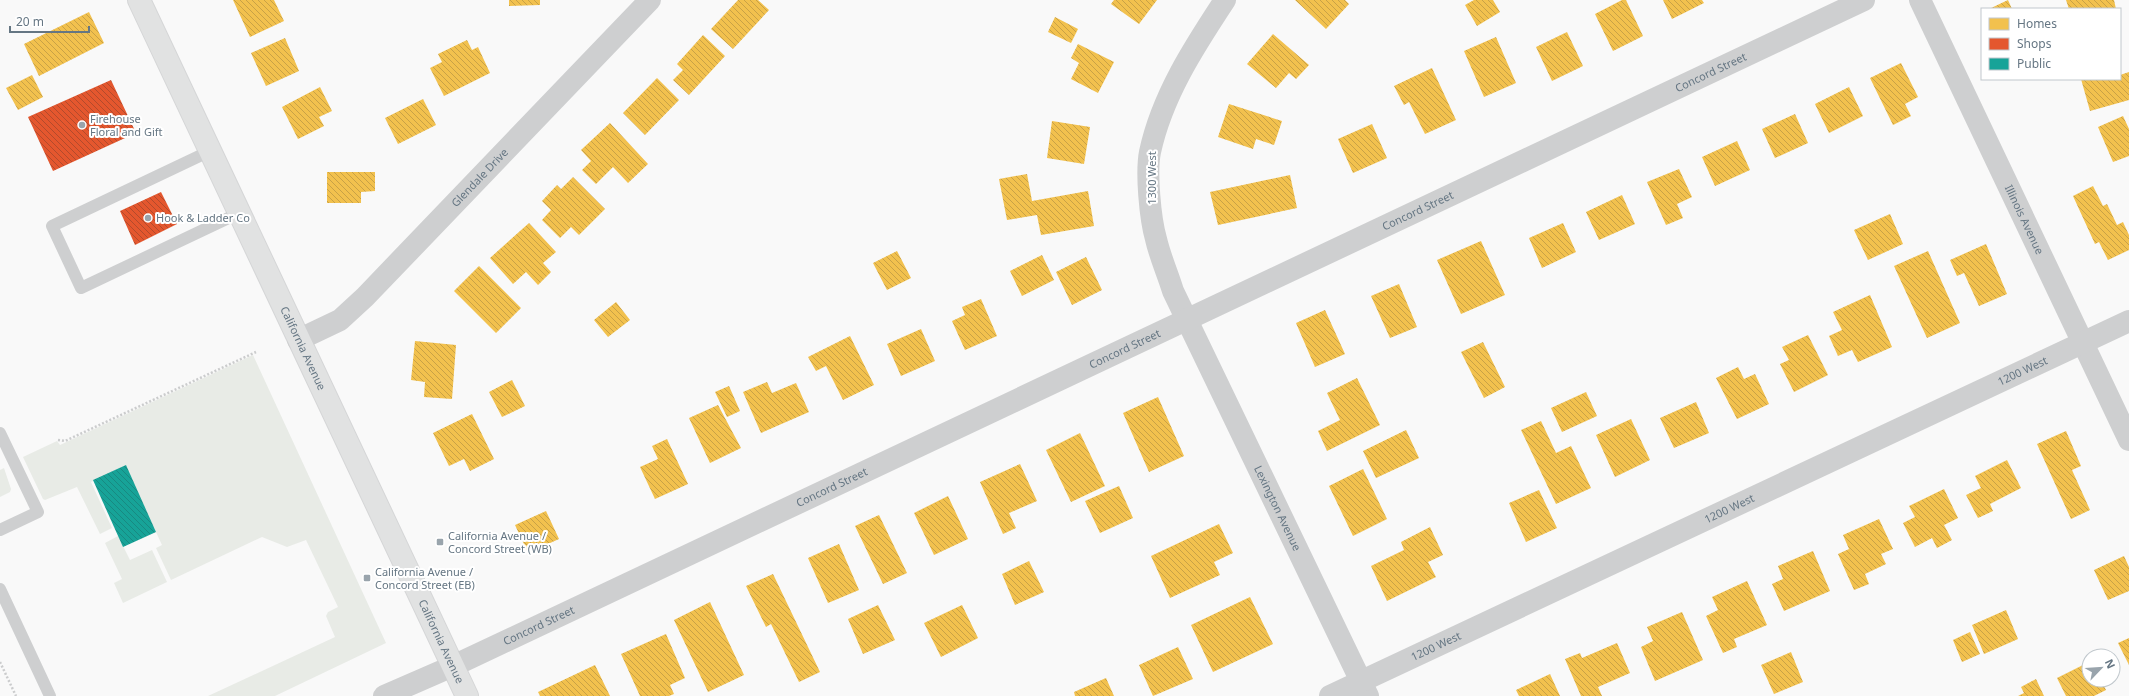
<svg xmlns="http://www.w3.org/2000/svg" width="2129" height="696" viewBox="0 0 2129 696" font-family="'Noto Sans',sans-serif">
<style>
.grass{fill:#e8ebe6}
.homes{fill:url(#homes-back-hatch)}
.shops{fill:url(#shops-back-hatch)}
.public{fill:url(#public-back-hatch)}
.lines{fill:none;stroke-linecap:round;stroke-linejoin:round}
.secondary-casing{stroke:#d5d6d7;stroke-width:24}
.path{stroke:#cbcccd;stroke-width:2.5;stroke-dasharray:2 2;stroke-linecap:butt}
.lane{stroke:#cecfd0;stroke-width:12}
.street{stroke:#cecfd0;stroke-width:22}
.secondary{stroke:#e1e2e2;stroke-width:22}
.poi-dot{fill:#99a4ac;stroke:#fff;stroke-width:1.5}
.labels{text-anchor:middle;stroke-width:4;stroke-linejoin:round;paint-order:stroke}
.street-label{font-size:11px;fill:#657683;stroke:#fff}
.poi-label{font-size:11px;fill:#657683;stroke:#fff;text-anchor:start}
</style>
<defs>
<pattern id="homes-back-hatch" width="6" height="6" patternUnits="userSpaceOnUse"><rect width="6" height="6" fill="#f2c14e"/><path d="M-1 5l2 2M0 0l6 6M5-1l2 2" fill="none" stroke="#c8a146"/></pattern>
<pattern id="shops-back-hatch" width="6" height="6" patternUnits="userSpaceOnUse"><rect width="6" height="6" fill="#e4572e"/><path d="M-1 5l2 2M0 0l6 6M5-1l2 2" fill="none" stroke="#b24a2c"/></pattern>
<pattern id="public-back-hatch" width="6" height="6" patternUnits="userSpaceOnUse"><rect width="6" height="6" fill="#17a398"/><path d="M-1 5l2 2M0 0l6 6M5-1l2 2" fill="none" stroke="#188981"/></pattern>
</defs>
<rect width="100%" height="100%" fill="#f9f9f9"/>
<path class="grass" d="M253,355L386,643L275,696H208L335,637L326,616L328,612L338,607L306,540L287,547L262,537L171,580L156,548L162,545L125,466L91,482L112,528L100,534L77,487L45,500L43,499L23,457L57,441L60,445Z
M4,468L11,489L10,492L0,497V470Z
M118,536L130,560L152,550L167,582L123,603L114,583L122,579L105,543Z"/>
<path class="homes" d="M233,0H274L284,21L250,37Z
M509,0H540V5L509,6Z
M738,0H758L769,10L733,49L711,29Z
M1114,0H1157L1139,24L1111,4Z
M1295,0H1345L1349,4L1326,29Z
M1474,0H1493L1500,12L1477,26L1465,5Z
M1622,0H1626L1643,36L1613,51L1595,14Z
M1663,0H1702L1704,3L1672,19Z
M2008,0L2012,9H1989Z
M2066,0H2114L2116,9H2069Z
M89,12L104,43L39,76L24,44Z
M1055,17L1078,29L1071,43L1048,32Z
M1567,32L1583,66L1552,81L1536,47Z
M1273,34L1309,65L1296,79L1289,73L1276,88L1247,64Z
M703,35L725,56L689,95L673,80L683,70L677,64Z
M1496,37L1516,83L1484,97L1464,51Z
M285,38L299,71L266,86L251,53Z
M467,40L472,50L478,47L490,73L444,96L430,68L442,62L438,54Z
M1078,44L1114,62L1098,93L1071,79L1079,63L1071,58Z
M1901,63L1918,97L1905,104L1911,116L1893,125L1870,78Z
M1432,68L1456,120L1425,134L1409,102L1404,105L1394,86Z
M2129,72V100L2090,111L2081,79H2120V75Z
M32,75L43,97L18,110L6,88Z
M657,78L679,100L645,135L623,113Z
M320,87L332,111L319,117L324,126L298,139L282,107Z
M1849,87L1863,116L1829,133L1815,104Z
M423,99L436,125L398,144L385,118Z
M1229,104L1282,121L1274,145L1256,139L1253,149L1218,137Z
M1795,114L1808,143L1775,158L1762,129Z
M2123,116L2129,129V156L2113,162L2098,127Z
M1052,121L1090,127L1084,164L1047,158Z
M610,123L648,164L628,183L613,167L596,184L582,170L591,161L581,150Z
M1372,124L1387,158L1353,173L1338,139Z
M1737,141L1750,170L1715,186L1702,157Z
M1679,169L1692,197L1677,204L1683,218L1666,225L1647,182Z
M327,172H375V191L361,192V203H327Z
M1027,174L1032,201L1088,191L1094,226L1041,235L1037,215L1007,220L999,179Z
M1290,175L1297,208L1218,225L1210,192Z
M573,177L605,209L579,235L571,227L560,238L542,220L551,210L542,201L557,185L561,189Z
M2093,186L2103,206L2107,204L2117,225L2123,222L2129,235V250L2108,260L2099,242L2095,244L2073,196Z
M1622,195L1635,224L1599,240L1586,212Z
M1890,214L1903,244L1868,260L1854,230Z
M529,223L556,252L543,263L551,272L538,285L526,272L513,284L490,258Z
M1563,223L1576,252L1542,268L1529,238Z
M1481,241L1505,295L1461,314L1437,260Z
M1986,244L2007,294L1979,306L1964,273L1957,276L1950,260Z
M897,251L911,278L887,290L873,263Z
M1928,251L1960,323L1927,338L1894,266Z
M1042,255L1054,280L1022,296L1010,271Z
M1086,257L1102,290L1072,305L1056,272Z
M479,266L521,308L496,333L454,291Z
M1399,284L1417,327L1390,338L1371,296Z
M1870,295L1892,347L1858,362L1852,350L1838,356L1829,336L1842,330L1833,312Z
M981,299L997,336L965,350L952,321L965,315L962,307Z
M616,302L630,320L608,337L594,320Z
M1325,310L1345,354L1315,367L1296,323Z
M921,329L935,361L901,376L887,344Z
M1808,335L1828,375L1794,392L1780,364L1789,360L1782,347Z
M850,336L874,385L843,400L826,366L816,371L808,357Z
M415,341L456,345L452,399L424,397L425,382L411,380Z
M1483,342L1505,387L1484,398L1461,352Z
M1738,367L1744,379L1755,374L1769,404L1737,419L1716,378Z
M1357,378L1380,425L1327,451L1318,431L1340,420L1327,393Z
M512,380L525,406L502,417L489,392Z
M767,382L772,393L796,383L809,412L761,433L743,392Z
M729,386L740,411L727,417L715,392Z
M1586,392L1597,416L1562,432L1551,408Z
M1158,397L1184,456L1149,472L1123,413Z
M1696,402L1709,433L1674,448L1660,418Z
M718,405L741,448L710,463L689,418Z
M472,414L494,459L470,471L464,459L449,466L433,433Z
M1631,419L1650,460L1615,477L1596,435Z
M1541,421L1556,453L1571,446L1591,488L1556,504L1521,430Z
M1406,430L1419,458L1376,478L1363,451Z
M2066,431L2081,466L2072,470L2090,510L2071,519L2037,444Z
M1080,433L1105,486L1071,502L1046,450Z
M667,439L688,484L655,499L640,467L658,459L652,446Z
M2007,460L2021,488L1990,504L1993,511L1978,518L1966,495L1981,488L1975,476Z
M1020,464L1037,501L1009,513L1016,528L1003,534L980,482Z
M1363,469L1387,519L1353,536L1329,486Z
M1119,486L1133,518L1100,533L1085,501Z
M1944,489L1958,518L1944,525L1952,540L1937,548L1932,538L1915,547L1903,523L1915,517L1909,506Z
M1539,490L1557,528L1526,542L1509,503Z
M948,496L968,539L934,555L914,513Z
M546,511L559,539L528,553L515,525Z
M879,515L907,573L883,584L855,526Z
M1879,519L1893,549L1881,554L1886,564L1865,574L1869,584L1854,590L1838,554L1849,549L1843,535Z
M1219,524L1233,553L1214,562L1220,575L1170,598L1151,556Z
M1430,527L1443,555L1428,562L1436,577L1387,601L1371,566L1404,550L1401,542Z
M839,544L859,590L828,603L808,558Z
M1813,551L1830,591L1784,611L1772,584L1783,579L1778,566Z
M2124,556L2129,567V591L2108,600L2094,570Z
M1029,561L1044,592L1015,605L1002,574Z
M773,574L820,672L799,682L771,624L766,627L746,586Z
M1747,581L1767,625L1734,639L1737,647L1723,653L1706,616L1718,610L1712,597Z
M1250,597L1273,644L1213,672L1191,625Z
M710,602L744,675L708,692L674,620Z
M878,605L895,640L863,654L848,619Z
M962,605L978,638L941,657L924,623Z
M2006,610L2018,639L1984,654L1972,625Z
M1682,612L1703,660L1655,681L1641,647L1653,641L1647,627Z
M1970,632L1980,654L1962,662L1953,640Z
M666,634L685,678L670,685L674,694L669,696H640L621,654Z
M2129,638V665L2118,643Z
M1617,643L1630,673L1598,687L1602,696H1581L1565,659L1580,653L1582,658Z
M1178,647L1193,679L1153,696L1139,665Z
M1791,652L1803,682L1774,694L1761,665Z
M2089,662V680H2101L2106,690L2094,696H2066L2057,678Z
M595,665L610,696H540L538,692Z
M1550,674L1560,696H1519L1516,690Z
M1106,678L1114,696H1075L1074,692Z
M2036,679L2044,696H2018L2024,693L2021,687Z"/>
<path class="shops" d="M111,80L136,133L53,171L28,117Z
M161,192L177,224L135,245L120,211Z"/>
<path class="public" d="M126,465L156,532L123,547L93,480Z"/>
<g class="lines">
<defs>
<g id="secondary">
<path id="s6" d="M139,0L467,696"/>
</g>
</defs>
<use href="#secondary" class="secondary-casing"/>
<path class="path" d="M58,440L65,441L256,352
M0,662L16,696"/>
<path class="lane" d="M210,151L52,226L81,288L239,213
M0,433L38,512L0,530
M0,589L50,696"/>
<g class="street">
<path id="s1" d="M1225,0C1194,47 1162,96 1150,152C1146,172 1150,218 1156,239C1160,257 1168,274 1173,291L1368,696"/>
<path id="s2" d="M1920,0L2129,440"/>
<path id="s3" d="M298,340L340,320L365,297L650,0"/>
<path id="s4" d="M384,696L453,666L1864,0"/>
<path id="s5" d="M1330,696L2129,321"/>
</g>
<use href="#secondary" class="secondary"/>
</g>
<g class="poi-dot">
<circle cx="82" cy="125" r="4"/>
<circle cx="148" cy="218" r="4"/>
<rect x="436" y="538" width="8" height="8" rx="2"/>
<rect x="363" y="574" width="8" height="8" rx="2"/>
</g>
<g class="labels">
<g class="street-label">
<text dy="4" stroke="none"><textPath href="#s4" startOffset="1466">Concord Street</textPath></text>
<text dy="4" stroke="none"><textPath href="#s3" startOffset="246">Glendale Drive</textPath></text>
<text transform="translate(1152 178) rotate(-90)" y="4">1300 West</text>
<text dy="4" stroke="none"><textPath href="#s4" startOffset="1142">Concord Street</textPath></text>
<text dy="4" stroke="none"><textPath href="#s2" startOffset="243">Illinois Avenue</textPath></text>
<text dy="4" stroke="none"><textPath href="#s6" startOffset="385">California Avenue</textPath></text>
<text dy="4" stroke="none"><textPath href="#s4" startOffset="818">Concord Street</textPath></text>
<text dy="4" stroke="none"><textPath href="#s5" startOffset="765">1200 West</textPath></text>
<text dy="4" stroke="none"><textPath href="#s4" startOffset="494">Concord Street</textPath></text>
<text dy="4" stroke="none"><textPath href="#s1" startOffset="554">Lexington Avenue</textPath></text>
<text dy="4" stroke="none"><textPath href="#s5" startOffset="441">1200 West</textPath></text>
<text dy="4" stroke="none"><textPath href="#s4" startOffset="170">Concord Street</textPath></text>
<text dy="4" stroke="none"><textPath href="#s6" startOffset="709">California Avenue</textPath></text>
<text dy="4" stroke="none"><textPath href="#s5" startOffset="117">1200 West</textPath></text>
</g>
<g class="poi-label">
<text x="90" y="123">Firehouse<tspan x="90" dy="13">Floral and Gift</tspan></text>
<text x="156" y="222">Hook &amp; Ladder Co</text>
<text x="448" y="540">California Avenue /<tspan x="448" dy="13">Concord Street (WB)</tspan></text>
<text x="375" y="576">California Avenue /<tspan x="375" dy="13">Concord Street (EB)</tspan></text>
</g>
</g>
<rect x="1981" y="8" width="140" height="72" fill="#ffffff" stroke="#c1c8cd"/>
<rect x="1989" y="18" width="20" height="12" fill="#f2c14e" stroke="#c1c8cd"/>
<text x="2017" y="28" font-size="12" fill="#657683">Homes</text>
<rect x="1989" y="38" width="20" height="12" fill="#e4572e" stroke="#c1c8cd"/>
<text x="2017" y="48" font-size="12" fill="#657683">Shops</text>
<rect x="1989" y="58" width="20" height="12" fill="#17a398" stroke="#c1c8cd"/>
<text x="2017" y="68" font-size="12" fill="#657683">Public</text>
<g transform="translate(2101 668) rotate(65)"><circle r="19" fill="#ffffff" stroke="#c1c8cd"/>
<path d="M0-3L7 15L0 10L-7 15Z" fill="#99a4ac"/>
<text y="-6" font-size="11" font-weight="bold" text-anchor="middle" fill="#657683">N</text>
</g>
<path d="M10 26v6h79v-6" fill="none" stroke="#657683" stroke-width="2"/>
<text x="16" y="26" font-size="12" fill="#657683" stroke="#ffffff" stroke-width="3" paint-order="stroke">20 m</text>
</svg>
